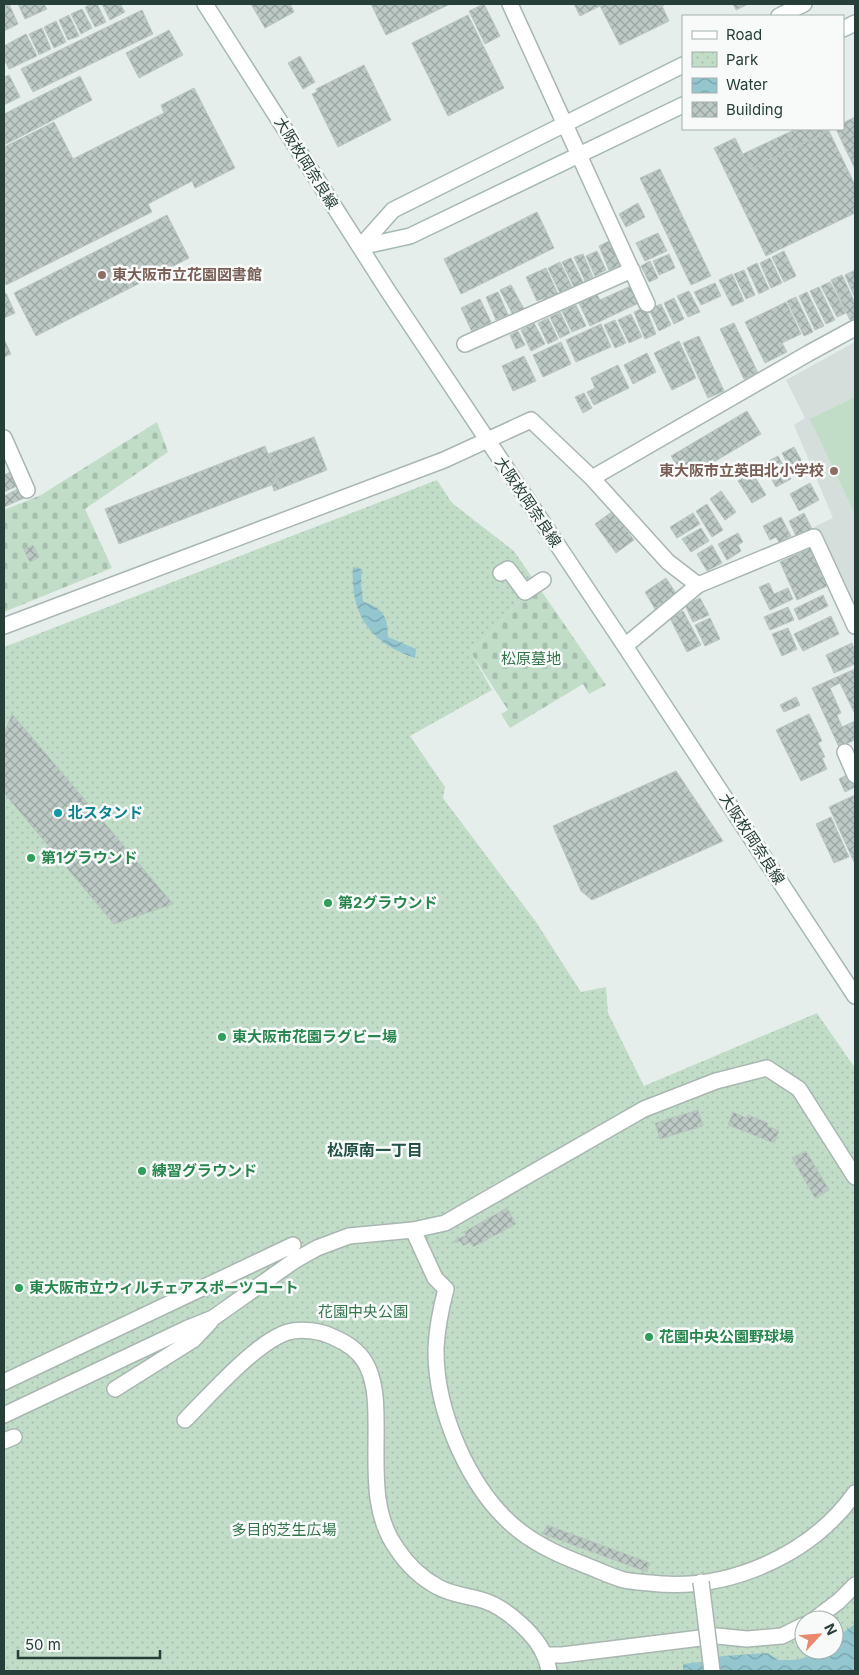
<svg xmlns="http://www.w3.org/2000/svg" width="859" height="1675" viewBox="0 0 859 1675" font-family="Inter,'Noto Sans JP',sans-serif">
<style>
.built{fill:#d4deda}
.green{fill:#c1ddc8}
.cemetery{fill:url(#cemetery-stones)}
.park{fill:url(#park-dots);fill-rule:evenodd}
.water{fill:url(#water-waves)}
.building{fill:url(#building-cross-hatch);stroke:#b9c7c1}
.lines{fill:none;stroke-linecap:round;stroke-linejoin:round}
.street-casing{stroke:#a9b6b2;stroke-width:18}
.secondary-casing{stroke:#a5b9b2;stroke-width:18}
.street{stroke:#fff;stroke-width:15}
.secondary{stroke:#fff;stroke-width:15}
.street-bridge-casing{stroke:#a9b6b2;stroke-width:18;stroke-linecap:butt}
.street-bridge{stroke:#fff;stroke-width:15}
.education-dot{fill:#8d6e63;stroke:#f7faf9;stroke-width:2}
.culture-dot{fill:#0f9aa8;stroke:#f7faf9;stroke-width:2}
.leisure-dot{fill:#2e9e5b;stroke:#f7faf9;stroke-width:2}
.labels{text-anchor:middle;stroke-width:5;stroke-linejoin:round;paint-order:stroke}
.street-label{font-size:15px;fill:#263f38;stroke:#f7faf9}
.education-label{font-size:15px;font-weight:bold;fill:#785e54;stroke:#f7faf9;text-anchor:start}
.park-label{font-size:15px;fill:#33744b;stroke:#f7faf9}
.culture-label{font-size:15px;font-weight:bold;fill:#0d838f;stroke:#f7faf9;text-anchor:start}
.leisure-label{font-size:15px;font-weight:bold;fill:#27864d;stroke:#f7faf9;text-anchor:start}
.neighbourhood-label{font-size:16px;font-weight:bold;fill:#235145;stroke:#f7faf9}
</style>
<defs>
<pattern id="cemetery-stones" width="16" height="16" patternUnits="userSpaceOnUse" patternTransform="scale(1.25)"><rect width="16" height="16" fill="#c1ddc8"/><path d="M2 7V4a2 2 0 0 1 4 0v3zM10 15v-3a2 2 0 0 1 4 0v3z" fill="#a6bfad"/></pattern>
<pattern id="park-dots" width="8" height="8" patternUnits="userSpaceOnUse" patternTransform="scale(1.25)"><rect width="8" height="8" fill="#c1ddc8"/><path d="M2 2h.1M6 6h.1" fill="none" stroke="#a6bfad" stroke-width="1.8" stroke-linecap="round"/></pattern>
<pattern id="water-waves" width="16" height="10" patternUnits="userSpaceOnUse" patternTransform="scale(1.25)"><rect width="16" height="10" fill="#93c6cf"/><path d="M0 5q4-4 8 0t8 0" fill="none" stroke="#78a2a9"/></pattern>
<pattern id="building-cross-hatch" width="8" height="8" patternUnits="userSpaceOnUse" patternTransform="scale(1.25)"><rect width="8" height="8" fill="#bcc9c4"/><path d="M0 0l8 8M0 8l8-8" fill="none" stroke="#99a5a0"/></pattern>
</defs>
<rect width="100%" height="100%" fill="#e6eeeb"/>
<path class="built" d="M855,342V613L814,527L833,518L794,425L805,418L786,380Z"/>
<path class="green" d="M855,397V514L810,419Z"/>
<path class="cemetery" d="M157,422L168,452L85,509L112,568L4,612V510L41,495Z
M540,589L606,685L589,694L583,684L510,728L501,714L508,710L471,653L523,598Z"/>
<path class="park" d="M437,480L452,503L514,551L540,589L523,598L471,653L492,690L410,736L445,787L443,798L536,922L581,992L606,987L608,1013L644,1086L817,1013L855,1068V1671H4V647ZM804,1620H834V1650H804Z"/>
<path class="water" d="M353,567L362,569L361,584L363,601C383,609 388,616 388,637L416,649L415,658C370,643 350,615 353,567Z
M855,1624V1671H683V1664L700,1662L723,1656L768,1653L778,1660H794L804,1658L816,1650H834V1639Z"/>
<path class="building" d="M9,4L18,24L4,31V6Z
M18,4H44L47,9L25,19Z
M91,4H97L106,22L95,27L85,7Z
M102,4H120L125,12L110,20Z
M251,4H290L294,12L265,28Z
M371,4H450L386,35Z
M484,4L500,36L485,44L469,11Z
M574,4H666L662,6L669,21L620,45L600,6L580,16Z
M733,4H748L736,10Z
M82,9L92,28L81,34L71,14Z
M142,10L153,34L33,92L21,69Z
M69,15L79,36L68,40L59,20Z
M468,15L504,88L448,116L412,43Z
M56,21L66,42L54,48L44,27Z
M42,28L51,49L39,55L29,34Z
M169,30L183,55L139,78L126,53Z
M26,34L37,56L9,69L4,59V46Z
M300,56L315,82L303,89L288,63Z
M364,65L391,120L338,147L312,94L317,92L316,89Z
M9,75L20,97L4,105V77Z
M80,76L92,100L4,145V114Z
M194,88L235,168L195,188L192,181L148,204L152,212L6,285L4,282V147L54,122L73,159L164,113L161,105Z
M855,117V169L836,129H843V123Z
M796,129H828L829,131L750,169L743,154Z
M829,131L855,185V213L766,256L714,148L735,138L750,169Z
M660,169L711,276L691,285L640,178Z
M638,203L645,217L626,227L619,214Z
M537,212L554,248L461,294L444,259Z
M167,215L189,258L36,336L14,293Z
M658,233L667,251L645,261L636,243Z
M613,239L624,263L609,270L599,246Z
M597,251L606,270L595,276L586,256Z
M784,251L796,276L784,282L772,257Z
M583,254L593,277L585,281L574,257Z
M669,254L675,268L659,275L653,261Z
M571,258L583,282L574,287L562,262Z
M770,258L782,283L771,288L760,263Z
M650,261L658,278L649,282L641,266Z
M560,262L572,287L560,293L548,268Z
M757,263L769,289L759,294L747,268Z
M546,268L558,294L545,300L544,298L537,301L526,277Z
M744,270L755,295L746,299L734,274Z
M855,270V298L845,275Z
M732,274L744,301L732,306L719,280Z
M842,275L855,303V318L850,320L831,280Z
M830,282L846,313L837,317L821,286Z
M715,283L721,296L701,305L694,292Z
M511,285L524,309L513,315L500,290Z
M633,285L641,302L590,326L578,301L596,293L600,300Z
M819,287L835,320L826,324L810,291Z
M689,291L700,312L688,317L677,296Z
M498,292L508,315L496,320L486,297Z
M807,292L824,326L815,330L799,296Z
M6,293L15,313L4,318V294Z
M796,297L813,332L804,336L787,301Z
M674,298L684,319L674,324L664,303Z
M480,299L491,322L472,332L461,308Z
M786,302L801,334L782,343L787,352L765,363L745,322Z
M661,304L671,325L659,331L649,309Z
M576,305L586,326L572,332L562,311Z
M645,307L656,334L645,339L634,312Z
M560,312L570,333L560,338L550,317Z
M631,314L642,337L629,343L618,320Z
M548,318L558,339L548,344L538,323Z
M615,320L626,343L615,348L604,325Z
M534,323L545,344L531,351L521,330Z
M734,323L758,373L744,379L720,329Z
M601,324L611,347L576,362L566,340Z
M518,331L525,345L516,349L510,335Z
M699,336L724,391L708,398L683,343Z
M4,339L11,354L4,357Z
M679,341L696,378L672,390L654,353Z
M561,342L571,364L543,377L533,355Z
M647,353L656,372L633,384L624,365Z
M524,356L536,381L513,391L502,366Z
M618,365L629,388L594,405L587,392L595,388L591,378Z
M584,393L592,408L583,413L575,397Z
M747,411L761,434L685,479L671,456Z
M314,437L327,470L274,491L272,484L279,482L268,454Z
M265,446L279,482L119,544L105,509Z
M794,447L806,469L800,473L796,466L790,469L782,453Z
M778,456L791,479L776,487L763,464Z
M13,471L19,485L4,492V475Z
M752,472L766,495L752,503L738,481Z
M810,483L819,500L799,511L790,494Z
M20,488L24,498L4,507V496Z
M721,491L736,512L725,520L710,499Z
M707,504L723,530L712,537L696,511Z
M613,511L634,540L616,553L595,524Z
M693,513L700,524L677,538L670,527Z
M804,513L812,529L796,536L789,521Z
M781,517L791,536L779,542L776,537L770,540L763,526Z
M701,528L709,541L691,552L682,539Z
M738,533L743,542L738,545L741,551L727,560L718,544Z
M33,545L39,557L30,562L24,550Z
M712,545L722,563L707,571L697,554Z
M810,548L827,586L797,600L780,562Z
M666,578L677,595L655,609L645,592Z
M769,583L774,594L788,588L793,599L770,610L759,587Z
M823,595L828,606L799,620L794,609Z
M700,598L709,615L693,622L685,605Z
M788,607L794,620L770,630L764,617Z
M683,611L701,645L687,652L670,618Z
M831,616L839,634L803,651L794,634Z
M710,618L720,639L705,646L695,625Z
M788,628L797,649L782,656L772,634Z
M852,643L855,651V664L834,673L826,655Z
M855,669V714L840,683L830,688L841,713L837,715L842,727L855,721V740L839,747L812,688Z
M796,697L800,705L784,712L780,705Z
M12,714L113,833L173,904L114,924L4,793V734Z
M809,714L822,741L818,743L825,757L822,758L827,769L801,781L776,730Z
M676,771L723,841L592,900L581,891L553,826Z
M849,774L855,787L845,792L839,779Z
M855,795V864L829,807Z
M831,817L849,857L834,863L816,824Z
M698,1110L703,1126L660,1139L655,1123Z
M733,1112L746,1118L748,1115L768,1123L767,1126L779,1131L774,1143L728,1125Z
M806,1151L829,1190L815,1198L792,1158Z
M507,1208L516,1224L473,1247L470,1242L463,1246L460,1241L455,1243L454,1241L466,1235L464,1232Z
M547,1525L650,1563L647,1572L543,1534Z"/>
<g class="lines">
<defs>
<path id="street" d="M510,4L647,304
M465,344L632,270
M4,438L27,490
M592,478L809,353L855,328
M501,573L508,569L525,592L543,580
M4,626L444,460L531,420L592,478L668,562L698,585L814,537L855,626
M625,646L698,585
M845,752L855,775
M413,1230L435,1278L446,1289C441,1308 437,1328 436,1348C435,1411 470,1493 521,1532C541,1547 562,1556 585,1565C598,1570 610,1576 624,1580C632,1582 641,1582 650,1583C727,1592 810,1556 855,1493
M4,1382L293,1245
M115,1389L193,1340L210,1322
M4,1415L188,1328L213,1318L294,1261L317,1248L349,1236L413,1230L445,1223L644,1109L716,1081L767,1068L799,1089L855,1177
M185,1420C209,1396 257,1341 288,1332C301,1328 321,1331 333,1337C345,1342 357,1349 365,1362C375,1379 376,1401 376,1421C377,1463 370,1512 397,1549C407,1564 421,1578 438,1587C452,1595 470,1596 485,1601C506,1608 538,1636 545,1657C547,1661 548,1666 549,1671
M4,1441L14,1437
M814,1620L839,1601L855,1585
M545,1655H562L717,1636L747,1639L782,1636L804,1625"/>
<path id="secondary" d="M205,4L388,291L625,646L855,996
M779,16L804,4
M843,29L855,23
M360,247L393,210L683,65
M360,247L410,236L683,105"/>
</defs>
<use href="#street" class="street-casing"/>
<use href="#secondary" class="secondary-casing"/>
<use href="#street" class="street"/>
<use href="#secondary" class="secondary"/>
<defs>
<path id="street-bridge" d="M701,1582L712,1671"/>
</defs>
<use href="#street-bridge" class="street-bridge-casing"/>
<use href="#street-bridge" class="street-bridge"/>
</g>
<g class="education-dot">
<circle cx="102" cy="275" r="5"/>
<circle cx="834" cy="471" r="5"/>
</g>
<circle class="culture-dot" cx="58" cy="813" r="5"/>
<g class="leisure-dot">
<circle cx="31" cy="858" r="5"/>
<circle cx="328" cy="903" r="5"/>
<circle cx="222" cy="1037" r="5"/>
<circle cx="142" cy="1171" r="5"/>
<circle cx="19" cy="1288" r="5"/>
<circle cx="649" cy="1337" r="5"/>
</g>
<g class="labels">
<g class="street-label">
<text transform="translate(306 163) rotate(58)" y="5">大阪枚岡奈良線</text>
<text transform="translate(528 502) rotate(56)" y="5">大阪枚岡奈良線</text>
<text transform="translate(752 839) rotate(57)" y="5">大阪枚岡奈良線</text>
</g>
<g class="education-label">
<text x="112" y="280">東大阪市立花園図書館</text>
<text x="824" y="476" text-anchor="end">東大阪市立英田北小学校</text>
</g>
<g class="park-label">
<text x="531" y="664">松原墓地</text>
<text x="363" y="1317">花園中央公園</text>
<text x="284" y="1535">多目的芝生広場</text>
</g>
<g class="culture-label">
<text x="68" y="818">北スタンド</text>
</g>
<g class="leisure-label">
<text x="41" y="863">第1グラウンド</text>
<text x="338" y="908">第2グラウンド</text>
<text x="232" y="1042">東大阪市花園ラグビー場</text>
<text x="152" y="1176">練習グラウンド</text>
<text x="29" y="1293">東大阪市立ウィルチェアスポーツコート</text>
<text x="659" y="1342">花園中央公園野球場</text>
</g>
<g class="neighbourhood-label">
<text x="375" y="1156">松原南一丁目</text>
</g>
</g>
<rect width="859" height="1675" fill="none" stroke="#263f38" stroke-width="10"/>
<rect x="682" y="15" width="162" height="115" fill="#f7faf9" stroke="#a3afac"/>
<rect x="692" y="31" width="25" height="8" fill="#ffffff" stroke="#a3afac"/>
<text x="726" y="40" font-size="15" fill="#263f38">Road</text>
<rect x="692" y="52" width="25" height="15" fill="url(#park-dots)" stroke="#a3afac"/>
<text x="726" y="65" font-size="15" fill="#263f38">Park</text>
<rect x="692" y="78" width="25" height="15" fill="url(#water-waves)" stroke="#a3afac"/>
<text x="726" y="90" font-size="15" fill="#263f38">Water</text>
<rect x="692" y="102" width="25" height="15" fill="url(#building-cross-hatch)" stroke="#a3afac"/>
<text x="726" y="115" font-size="15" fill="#263f38">Building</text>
<g transform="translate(819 1635) rotate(64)"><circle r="24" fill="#f7faf9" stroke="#a3afac"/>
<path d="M0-4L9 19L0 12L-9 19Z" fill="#e9886a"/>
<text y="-8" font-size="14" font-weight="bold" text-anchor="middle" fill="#263f38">N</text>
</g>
<path d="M18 1650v8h142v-8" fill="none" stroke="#263f38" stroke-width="2.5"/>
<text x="25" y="1650" font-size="15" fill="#263f38" stroke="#f7faf9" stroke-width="4" paint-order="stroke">50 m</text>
</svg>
